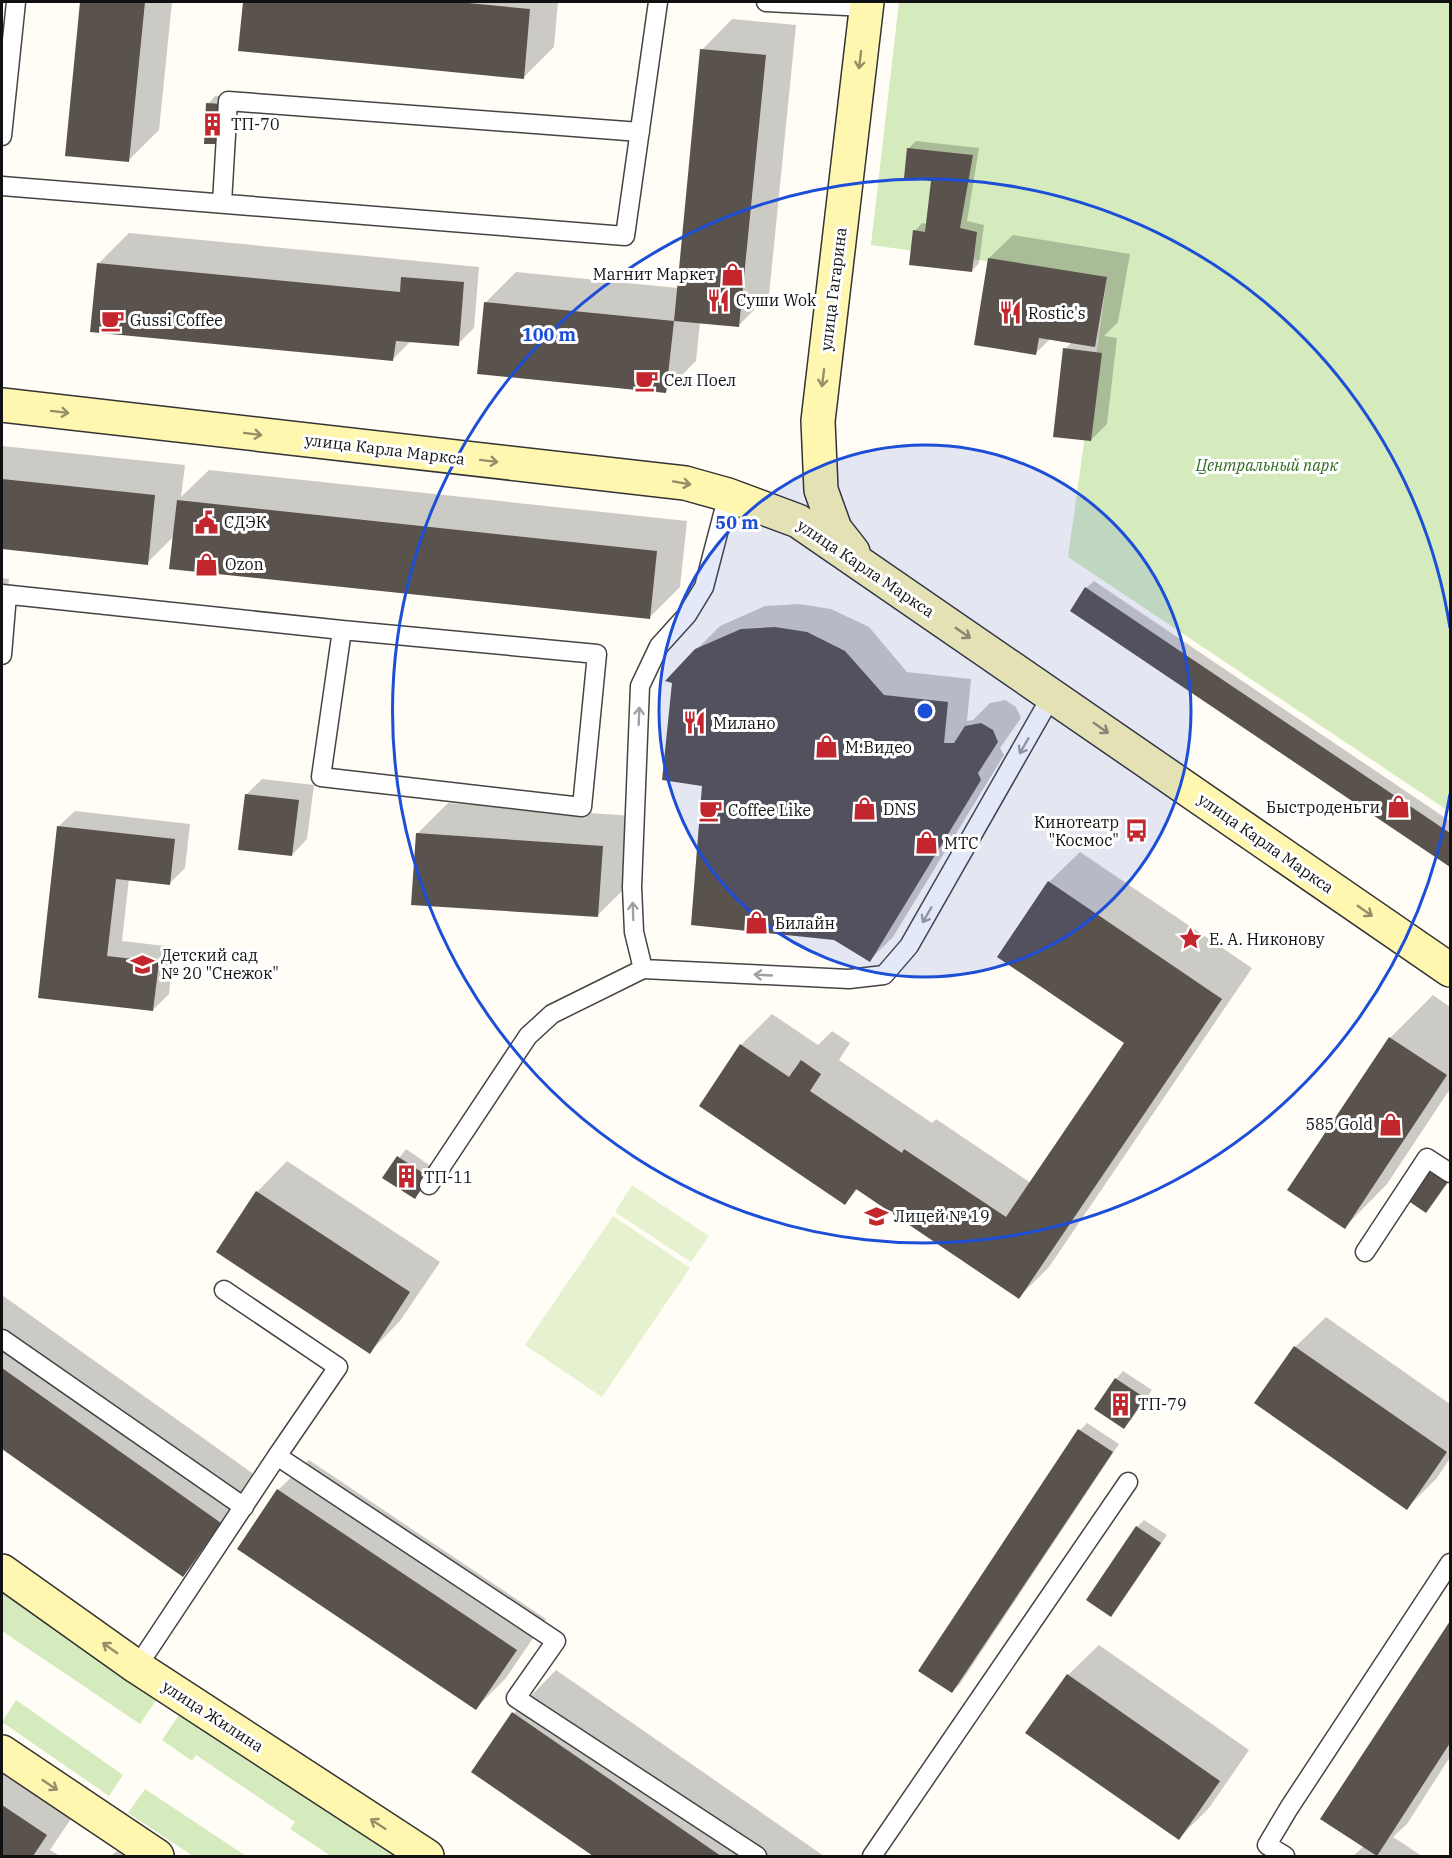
<svg xmlns="http://www.w3.org/2000/svg" width="1452" height="1858" viewBox="0 0 1452 1858" font-family="'IBM Plex Serif',serif">
<style>
.green{fill:#d5ebbd}
.pitch{fill:#e6f2cf}
.shadow{fill:#0003}
.building{fill:#5a524d}
.lines{fill:none;stroke-linecap:round;stroke-linejoin:round}
.lane-casing{stroke:#444;stroke-width:21}
.secondary-casing{stroke:#333;stroke-width:36}
.lane{stroke:#fff;stroke-width:18}
.secondary{stroke:#fff6b0;stroke-width:33}
.oneway{stroke:#948f68}
.oneway2{stroke:#a0a0a0}
.ring{fill:none;stroke:#1d4ed8;stroke-width:3}
.labels{text-anchor:middle;stroke-width:6;stroke-linejoin:round;paint-order:stroke}
.poi-label{font-size:16px;fill:#111;stroke:#fff;text-anchor:start}
.street-label{font-size:16px;fill:#111;stroke:#fff}
.park-label{font-size:16px;font-style:italic;fill:#2f6b1f;stroke:#fff}
.centre{fill:#1d4ed8;stroke:#fff;stroke-width:3}
.ring-label{font-size:18px;text-anchor:middle;font-weight:bold;fill:#1d4ed8;stroke:#fff;stroke-width:6;stroke-linejoin:round;paint-order:stroke}
</style>
<rect width="100%" height="100%" fill="#fffdf5"/>
<path class="green" d="M899,2H1450V812L1068,557L1107,278L871,245Z
M2,1593L157,1699L140,1724L2,1631Z
M16,1700L123,1775L109,1796L2,1722Z
M181,1712L396,1856H331L290,1829L295,1822L196,1755L192,1761L162,1740Z
M145,1789L246,1856H193L128,1813Z"/>
<path class="pitch" d="M632,1185L709,1236L691,1262L615,1212Z
M613,1216L690,1268L602,1397L525,1345Z"/>
<path class="shadow" d="M82,2H172L159,130L129,160L67,155Z
M245,2H558L554,47L523,78L240,50Z
M732,19L796,25L769,295L739,325L700,322L696,361L666,391L486,302L516,272L678,288L702,50Z
M215,96L229,97L219,143L208,104Z
M916,141L979,148L967,221L984,225L979,263L972,271L915,231L922,223L927,224L933,180L908,149Z
M129,233L479,267L474,328L458,344L412,340L392,360L99,263Z
M1013,235L1130,254L1118,322L1104,336L1117,338L1107,424L1091,440L1065,349L1072,342L1051,338L1036,353L989,258Z
M2,446L185,465L181,497L209,470L687,521L680,587L650,617L174,536L147,563L2,548Z
M2,578L9,579L2,655Z
M1094,581L1450,821V865L1072,611L1086,588Z
M799,604L831,609L869,627L907,672L971,679L967,721L973,720L990,703L1005,700L1016,707L1021,718L1000,748L1004,755L893,937L870,960L704,784L696,650L720,626L765,606Z
M262,779L314,785L307,839L292,855L246,795Z
M448,803L633,816L628,885L597,916L417,834Z
M75,811L190,824L185,868L169,884L129,879L122,941L174,947L169,994L153,1010L39,997L59,826Z
M1080,852L1252,968L1049,1267L1019,1297L858,1189L845,1203L701,1105L741,1045L772,1014L818,1045L832,1031L850,1043L839,1060L932,1123L936,1119L1031,1183L1126,1042L1049,882Z
M1433,995L1450,1007V1089L1387,1184L1345,1227L1390,1038Z
M406,1149L435,1169L422,1190L414,1197L384,1178Z
M287,1161L440,1262L400,1321L370,1352L257,1192Z
M2,1295L262,1480L225,1533L182,1575L2,1448Z
M1326,1317L1450,1404V1458L1437,1478L1407,1508L1295,1347Z
M1123,1371L1152,1390L1131,1420L1124,1427L1096,1409L1116,1379Z
M1087,1423L1119,1444L960,1684L952,1691L920,1670L1080,1430Z
M309,1460L546,1619L506,1678L476,1708L278,1490Z
M1144,1520L1167,1535L1118,1607L1111,1615L1137,1527Z
M1450,1624V1757L1407,1824L1393,1837L1422,1856H1353L1364,1846L1322,1818Z
M1099,1645L1249,1750L1209,1808L1179,1838L1068,1675Z
M556,1670L824,1856H596L473,1771L514,1713Z
M2,1734L89,1792L50,1850L60,1856H2Z
M117,1851L125,1856H111Z"/>
<path class="building" d="M80,2H145L129,162L65,156Z
M243,2H457L530,9L524,79L238,51Z
M700,49L766,55L739,327L674,321L666,393L477,374L484,302L674,321Z
M206,103L222,104L220,144H204Z
M907,148L973,155L960,228L977,232L972,272L909,265L913,230L925,232L931,181L904,178Z
M988,258L1107,277L1095,347L1039,338L1036,355L974,345Z
M97,263L400,292L401,277L464,282L459,346L396,341L393,361L90,332Z
M1063,348L1102,353L1091,441L1053,437Z
M2,479L155,495L148,565L2,549Z
M177,500L657,551L650,619L169,569Z
M1085,587L1450,833V867L1070,611Z
M775,627L807,632L845,651L884,695L948,702L944,743H954L965,726L981,723L993,730L998,742L978,773L981,780L870,962L834,940L691,925L702,786L662,780L672,683L665,681L695,649L741,629Z
M245,794L299,800L292,856L238,850Z
M57,826L175,839L170,885L116,879L107,956L159,962L153,1011L38,998Z
M416,833L603,846L598,917L411,905Z
M1048,881L1222,999L1019,1299L856,1189L845,1205L699,1106L740,1044L789,1077L801,1060L821,1074L810,1091L902,1153L904,1149L1006,1217L1124,1043L997,957Z
M1389,1037L1447,1075L1345,1229L1287,1190Z
M397,1156L429,1177L415,1199L382,1178Z
M1430,1168L1448,1182L1426,1213L1407,1200Z
M256,1191L410,1292L370,1354L216,1252Z
M1294,1346L1447,1452L1407,1510L1254,1403Z
M2,1368L221,1523L183,1577L2,1449Z
M1115,1378L1145,1398L1124,1429L1094,1409Z
M1078,1429L1113,1452L952,1693L918,1671Z
M277,1489L517,1650L476,1710L237,1549Z
M1136,1526L1161,1543L1111,1617L1086,1600Z
M1450,1621V1743L1377,1856L1320,1819Z
M1067,1674L1220,1781L1179,1840L1025,1733Z
M512,1712L721,1856H593L471,1772Z
M2,1805L47,1835L33,1856H2Z"/>
<g class="lines">
<defs>
<path id="lane" d="M766,2L866,7
M2,136L16,2
M2,186L625,236L658,2
M222,203L228,101L640,132
M2,594L342,630L597,654L582,807L321,777L342,630
M2,655L7,595
M643,969L634,932L632,887L640,686L659,646L687,615L704,587L728,495
M429,1185L528,1036L552,1014L643,969L849,979L884,975L909,946L1052,695
M1365,1252L1427,1158L1450,1173
M224,1290L338,1367L277,1456
M2,1339L244,1507
M137,1667L277,1456L556,1641L516,1698L757,1856
M872,1856L1128,1482
M1285,1856L1267,1845L1289,1808L1450,1563"/>
<path id="secondary" d="M2,405L685,483L728,495L798,521L1450,970
M853,552L835,529L821,490L818,421L867,2
M2,1571L137,1667L427,1856
M2,1752L157,1856"/>
</defs>
<use href="#lane" class="lane-casing"/>
<use href="#secondary" class="secondary-casing"/>
<use href="#lane" class="lane"/>
<use href="#secondary" class="secondary"/>
</g>
<defs><path id="oneway-shaft" d="M-6 0H5M1.5-3L5.5 0L1.5 3" fill="none" stroke-width="1.6" stroke-linecap="round" stroke-linejoin="round" transform="scale(1.5)"/></defs>
<g class="oneway">
<use href="#oneway-shaft" transform="translate(860 60) rotate(97)"/>
<use href="#oneway-shaft" transform="translate(823 378) rotate(97)"/>
<use href="#oneway-shaft" transform="translate(60 412) rotate(7)"/>
<use href="#oneway-shaft" transform="translate(253 434) rotate(7)"/>
<use href="#oneway-shaft" transform="translate(489 461) rotate(7)"/>
<use href="#oneway-shaft" transform="translate(682 483) rotate(10)"/>
<use href="#oneway-shaft" transform="translate(963 633) rotate(35)"/>
<use href="#oneway-shaft" transform="translate(1101 728) rotate(35)"/>
<use href="#oneway-shaft" transform="translate(1365 911) rotate(35)"/>
<use href="#oneway-shaft" transform="translate(110 1648) rotate(-145)"/>
<use href="#oneway-shaft" transform="translate(50 1785) rotate(34)"/>
<use href="#oneway-shaft" transform="translate(378 1824) rotate(-147)"/>
</g>
<g class="oneway2">
<use href="#oneway-shaft" transform="translate(639 716) rotate(-88)"/>
<use href="#oneway-shaft" transform="translate(1024 746) rotate(120)"/>
<use href="#oneway-shaft" transform="translate(633 911) rotate(-92)"/>
<use href="#oneway-shaft" transform="translate(927 915) rotate(120)"/>
<use href="#oneway-shaft" transform="translate(763 975) rotate(-177)"/>
</g>
<circle cx="925" cy="711" r="266" fill="#1d4ed8" fill-opacity=".12"/>
<g class="ring">
<circle cx="925" cy="711" r="266"/>
<path d="M1450 794A532 532 0 1 1 1450 628"/>
</g>
<defs>
<symbol id="building-bare" viewBox="-9 -9 18 18"><path d="M-4-6H4V6H1V3H-1V6H-4ZM-2.5-4.3h1.7v1.8h-1.7ZM.8-4.3h1.7v1.8H.8ZM-2.5-1h1.7V.8h-1.7ZM.8-1h1.7V.8H.8Z" fill="#c4262e" stroke="#fff" stroke-width="2.5" paint-order="stroke"/></symbol>
<symbol id="shop-bare" viewBox="-9 -9 18 18"><path d="M-5-2.5h2.3a2.7 3.5 0 0 1 5.4 0H5L5.5 6h-11ZM-1.5-2.5h3a1.5 2.3 0 0 0-3 0Z" fill="#c4262e" stroke="#fff" stroke-width="2.5" paint-order="stroke"/></symbol>
<symbol id="restaurant-bare" viewBox="-9 -9 18 18"><path d="M-5-6h1v4h1v-4h1v4h1v-4h1v5L-1.5 .5V6h-2V.5L-5-1ZM5-6V6H3V1.5H1.5Q1.5-4 5-6Z" fill="#c4262e" stroke="#fff" stroke-width="2.5" paint-order="stroke"/></symbol>
<symbol id="cafe-bare" viewBox="-9 -9 18 18"><path d="M-5.5-4.5H6V0H3Q3 3.5 0 3.5H-2.5Q-5.5 3.5-5.5 0ZM3-3.2v2h1.7v-2ZM-6 4.5H4V6H-6Z" fill="#c4262e" stroke="#fff" stroke-width="2.5" paint-order="stroke"/></symbol>
<symbol id="civic-bare" viewBox="-9 -9 18 18"><path d="M-.6-6.5H3V-4.5H.6V-3L4-1V1h2V6H-6V1h2V-1L-.6-3ZM-1.2 2.5V6h2.4V2.5Z" fill="#c4262e" stroke="#fff" stroke-width="2.5" paint-order="stroke"/></symbol>
<symbol id="bus-bare" viewBox="-9 -9 18 18"><path d="M-5-6H5V4H4V6H2V4H-2V6H-4V4H-5ZM-3.5-4V0h7V-4ZM-3.5 1.2v1.5H-2V1.2ZM2 1.2v1.5H3.5V1.2Z" fill="#c4262e" stroke="#fff" stroke-width="2.5" paint-order="stroke"/></symbol>
<symbol id="sight-bare" viewBox="-9 -9 18 18"><path d="M0-6L1.8-2.2L6-1.7L2.9 1.2L3.7 5.4L0 3.3L-3.7 5.4L-2.9 1.2L-6-1.7L-1.8-2.2Z" fill="#c4262e" stroke="#fff" stroke-width="2.5" paint-order="stroke"/></symbol>
<symbol id="school-bare" viewBox="-9 -9 18 18"><path d="M0-5L7-2L0 1L-7-2ZM-4 1L0 2.5L4 1V4Q0 6-4 4Z" fill="#c4262e" stroke="#fff" stroke-width="2.5" paint-order="stroke"/></symbol>
</defs>
<g fill-rule="evenodd">
<use href="#building-bare" x="196" y="108" width="33" height="33"/>
<use href="#shop-bare" x="716" y="258" width="33" height="33"/>
<use href="#restaurant-bare" x="702" y="284" width="33" height="33"/>
<use href="#restaurant-bare" x="994" y="296" width="33" height="33"/>
<use href="#cafe-bare" x="96" y="304" width="33" height="33"/>
<use href="#cafe-bare" x="630" y="364" width="33" height="33"/>
<use href="#civic-bare" x="190" y="506" width="33" height="33"/>
<use href="#shop-bare" x="190" y="548" width="33" height="33"/>
<use href="#restaurant-bare" x="678" y="706" width="33" height="33"/>
<use href="#shop-bare" x="810" y="730" width="33" height="33"/>
<use href="#shop-bare" x="1382" y="790" width="33" height="33"/>
<use href="#shop-bare" x="848" y="792" width="33" height="33"/>
<use href="#cafe-bare" x="694" y="794" width="33" height="33"/>
<use href="#bus-bare" x="1120" y="814" width="33" height="33"/>
<use href="#shop-bare" x="910" y="826" width="33" height="33"/>
<use href="#shop-bare" x="740" y="906" width="33" height="33"/>
<use href="#sight-bare" x="1174" y="922" width="33" height="33"/>
<use href="#school-bare" x="126" y="948" width="33" height="33"/>
<use href="#shop-bare" x="1374" y="1108" width="33" height="33"/>
<use href="#building-bare" x="390" y="1160" width="33" height="33"/>
<use href="#school-bare" x="860" y="1200" width="33" height="33"/>
<use href="#building-bare" x="1104" y="1388" width="33" height="33"/>
</g>
<g class="labels">
<g class="poi-label">
<text x="231" y="130">ТП-70</text>
<text x="715" y="280" text-anchor="end">Магнит Маркет</text>
<text x="736" y="306">Суши Wok</text>
<text x="1028" y="319">Rostic's</text>
<text x="130" y="326">Gussi Coffee</text>
<text x="664" y="386">Сел Поел</text>
<text x="224" y="528">СДЭК</text>
<text x="225" y="570">Ozon</text>
<text x="713" y="729">Милано</text>
<text x="845" y="753">М.Видео</text>
<text x="1380" y="813" text-anchor="end">Быстроденьги</text>
<text x="883" y="815">DNS</text>
<text x="728" y="816">Coffee Like</text>
<text x="1119" y="828" text-anchor="end">Кинотеатр<tspan x="1119" dy="18">"Космос"</tspan></text>
<text x="944" y="849">МТС</text>
<text x="775" y="929">Билайн</text>
<text x="1209" y="945">Е. А. Никонову</text>
<text x="161" y="961">Детский сад<tspan x="161" dy="18">№ 20 "Снежок"</tspan></text>
<text x="1373" y="1130" text-anchor="end">585 Gold</text>
<text x="424" y="1183">ТП-11</text>
<text x="894" y="1222">Лицей № 19</text>
<text x="1138" y="1410">ТП-79</text>
</g>
<g class="street-label">
<text transform="translate(833 289) rotate(-83)" y="6">улица Гагарина</text>
<text transform="translate(385 449) rotate(7)" y="6">улица Карла Маркса</text>
<text transform="translate(866 568) rotate(34)" y="6">улица Карла Маркса</text>
<text transform="translate(1266 843) rotate(35)" y="6">улица Карла Маркса</text>
<text transform="translate(213 1716) rotate(33)" y="6">улица Жилина</text>
</g>
<g class="park-label">
<text x="1267" y="471">Центральный парк</text>
</g>
</g>
<circle cx="925" cy="711" r="9" class="centre"/>
<g class="ring-label">
<text x="549" y="341">100 m</text>
<text x="737" y="529">50 m</text>
</g>
<rect width="1452" height="1858" fill="none" stroke="#111111" stroke-width="6"/>
</svg>
